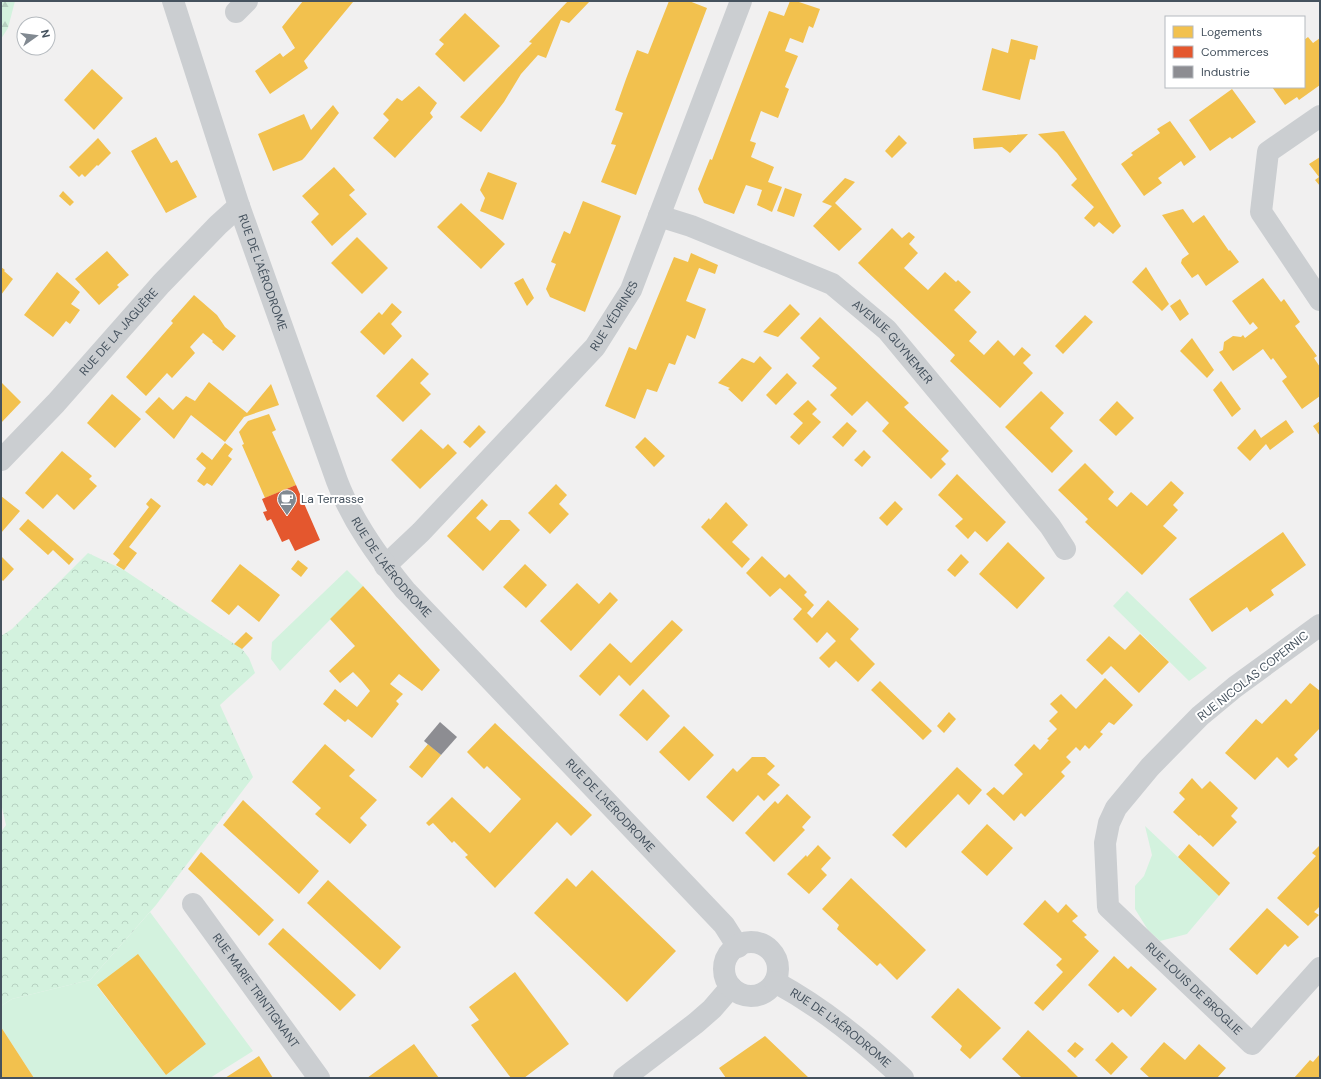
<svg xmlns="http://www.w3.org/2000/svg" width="1321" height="1079" viewBox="0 0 1321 1079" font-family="'DM Sans',sans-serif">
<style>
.green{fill:#d3f2de;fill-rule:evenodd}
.forest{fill:url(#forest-firs)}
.park{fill:url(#park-crowns)}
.homes{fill:#f2c14e}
.shops{fill:#e4572e}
.industry{fill:#8d8d92}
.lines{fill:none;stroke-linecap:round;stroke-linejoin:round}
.minor{stroke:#cbced1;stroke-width:22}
.tertiary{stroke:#cbced1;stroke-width:22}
.labels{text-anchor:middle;stroke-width:4;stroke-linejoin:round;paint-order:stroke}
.street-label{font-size:12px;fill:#45525e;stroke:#fff}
.poi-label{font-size:12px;fill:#45525e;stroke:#fff;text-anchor:start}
</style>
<defs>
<pattern id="forest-firs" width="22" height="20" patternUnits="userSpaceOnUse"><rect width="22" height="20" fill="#d3f2de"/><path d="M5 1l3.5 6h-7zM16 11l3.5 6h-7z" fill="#b6d1c1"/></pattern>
<pattern id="park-crowns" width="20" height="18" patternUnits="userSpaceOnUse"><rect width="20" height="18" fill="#d3f2de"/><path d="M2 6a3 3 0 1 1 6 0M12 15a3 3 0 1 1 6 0" fill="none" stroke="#b6d1c1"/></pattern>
</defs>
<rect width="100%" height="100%" fill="#f1f0f0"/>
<path class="green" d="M347,570L363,586L280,671L271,659L272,642Z
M1127,591L1207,668L1189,681L1113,606Z
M1145,826L1219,896L1187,934L1160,941L1148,930L1135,909V886L1144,876L1152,855Z
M150,912L253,1051L210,1078H34L1,1027V1006L12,999L90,980ZM138,955L206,1044L166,1075L97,986Z"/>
<path class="forest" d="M1,1H15L8,28L1,39Z"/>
<path class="park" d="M88,553L124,570L242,649L249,658L255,673L220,705L253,777L156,905L90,980L12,999L1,1006V832L6,825L1,803V636L12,629Z"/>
<path class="homes" d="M303,1H352L353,2L304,61L308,68L270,94L255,71L280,53L283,57L295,48L282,27Z
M568,1H590L569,23L561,20L546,58L538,55L521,74L504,102L481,132L460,117L532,43L529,42Z
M669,1H689L707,8L636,195L601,182L616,145L611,144L623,113L615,110L626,79L637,50L648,54Z
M790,1H796L820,9L813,28L809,26L803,43L790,38L785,51L798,56L785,87L789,89L778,118L761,111L750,141L756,143L751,157L774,167L768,182L782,187L772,212L757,205L762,190L746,185L734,214L704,203L698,189L710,159L712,160L769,11L784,16Z
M465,13L500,46L464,82L435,54L444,44L439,40Z
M1308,37L1313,43L1320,38V75H1319L1320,77V85L1299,100L1297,97L1285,105L1272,87H1304V40Z
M1011,39L1038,46L1035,60L1030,59L1020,100L982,90L992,48L1008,53Z
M92,69L123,98L94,130L64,100Z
M419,86L437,103L430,113L433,117L395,158L373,138L389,120L383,114L397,98L402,101Z
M1232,89L1256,122L1232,139L1230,137L1210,151L1189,120Z
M333,105L339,113L305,157L302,160L273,171L258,134L304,114L311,130Z
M1170,121L1196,157L1184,166L1181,161L1158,178L1162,183L1144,196L1121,164L1133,155L1131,153L1160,133L1157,129Z
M1064,131L1121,226L1113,234L1099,222L1094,227L1084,218L1094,207L1071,185L1077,179L1057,153L1038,134Z
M1028,134L1010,153L1002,147L974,149L973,138Z
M899,135L907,143L892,158L885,151Z
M156,137L171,163L177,160L197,197L166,213L131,151Z
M98,138L111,153L98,166L97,165L85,177L82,174L79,177L69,167Z
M1320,157V186L1315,180L1319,177L1309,164Z
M334,167L355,190L349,195L367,214L332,246L311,222L319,214L302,196Z
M488,172L517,183L503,220L480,211L485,198L480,190Z
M845,178L855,182L835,203L862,229L839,251L813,226L832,206L822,202Z
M785,188L802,194L794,217L777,211Z
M63,191L74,202L70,206L59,196Z
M583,201L621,216L585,312L550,297L546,289L556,264L551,262L564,231L570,234Z
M461,203L505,244L481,269L437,227Z
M1183,209L1193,223L1204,215L1229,251L1230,250L1239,262L1206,286L1198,274L1192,278L1181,263L1182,259L1189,254L1162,215Z
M892,228L902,238L909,232L915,237L909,244L918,253L904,268L928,290L945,272L956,282L958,280L971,292L954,310L977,332L969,341L984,355L998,340L1014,356L1022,347L1031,355L1023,363L1033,373L1000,408L950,361L955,355L858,263Z
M357,237L388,268L362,294L331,263Z
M107,251L129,275L117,285L119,287L99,305L75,279Z
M691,253L718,265L715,274L699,268L686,301L706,309L695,339L687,335L675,365L669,363L657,392L647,389L635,419L605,406L629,347L636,350L674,257L688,262Z
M1,267L5,270L4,271L13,279L1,295Z
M1146,267L1169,304L1162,311L1132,282Z
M57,272L80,292L71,304L80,310L70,324L66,321L53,337L24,315Z
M523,278L534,298L527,306L514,283Z
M1263,278L1281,302L1284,299L1300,322L1295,326L1317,356L1314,358L1320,367V396L1302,409L1282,381L1287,377L1273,358L1271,360L1263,349L1233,371L1219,352L1223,350L1224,342L1233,336L1241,337L1243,335L1245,338L1258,328L1253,322L1250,325L1232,301Z
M194,295L217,315L225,327L236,336L223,351L212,342L213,341L203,333L190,347L195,353L172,378L167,373L146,396L126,377L173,323L171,321Z
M1180,299L1189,314L1180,321L1170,306Z
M392,303L402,312L391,324L402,336L384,355L360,332L379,312L382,315Z
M790,304L800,314L778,337L763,332Z
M1085,315L1093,322L1063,354L1055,346Z
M820,317L909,403L904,407L949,451L941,459L946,464L931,479L882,431L889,423L867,401L852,416L830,395L837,388L812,366L820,358L800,338Z
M1192,338L1214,370L1207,378L1180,351Z
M760,356L772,368L742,402L728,389L730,388L718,383L742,358L754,363Z
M412,358L429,374L420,383L431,394L403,422L376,396Z
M787,373L797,383L776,405L766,395Z
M1221,381L1241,409L1232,417L1213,390Z
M1,382L21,402L1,423Z
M209,382L247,413L271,384L279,405L244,417L225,442L191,415L174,439L145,412L159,397L173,410L186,396L195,401Z
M1041,391L1064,413L1050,428L1073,451L1052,473L1005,427Z
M112,394L141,419L115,448L87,423Z
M808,400L817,409L812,414L821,422L799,445L790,437L803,423L793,414Z
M1117,401L1134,418L1116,436L1099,420Z
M269,414L276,430L272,432L296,485L265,498L242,445L244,444L239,432L248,421Z
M1286,420L1294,432L1270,450L1266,444L1250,461L1237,448L1255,429L1261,438Z
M1320,421V436L1313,426Z
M847,422L857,431L843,447L832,437Z
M479,425L486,432L470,448L463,442Z
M421,429L443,449L448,444L457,453L420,489L391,460Z
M645,437L665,456L654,467L635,447Z
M225,443L233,449L228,456L232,459L212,486L207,483L204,486L197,481L206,468L196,459L202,452L212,460Z
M864,450L871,457L862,467L854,460Z
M62,451L92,476L89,479L97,486L74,510L57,494L43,509L25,493Z
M1085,463L1114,492L1108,499L1117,507L1131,492L1147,506L1171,481L1184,493L1173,505L1178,510L1163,526L1177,538L1142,575L1085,522L1088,519L1058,490Z
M957,474L1006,522L987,542L975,531L968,539L955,526L963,519L938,495Z
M556,484L567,495L559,504L569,514L550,534L528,513Z
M1,496L20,511L1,533Z
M151,498L161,506L129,547L137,553L124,570L116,565L120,560L113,554L149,507L146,504Z
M482,499L488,505L476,518L490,531L500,520H510L520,530L483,571L447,536Z
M895,501L903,509L887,526L879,518Z
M726,502L748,525L732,542L750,559L742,568L701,527L709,518L710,520Z
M28,519L74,559L69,565L53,550L48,555L19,529Z
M1283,532L1306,565L1271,590L1274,595L1250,612L1247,607L1212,632L1189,599Z
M1008,542L1045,578L1017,609L979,574Z
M961,554L969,562L955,577L947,570Z
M1,556L14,569L3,581L1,579Z
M762,556L785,578L789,574L807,592L804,595L814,605L807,613L812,618L828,600L859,629L850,639L875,664L858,682L836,661L829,668L819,658L836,641L827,632L817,643L793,619L802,609L780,588L770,597L746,573Z
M298,560L308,568L301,577L291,569Z
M240,564L280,595L259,622L238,605L229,615L211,601Z
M525,564L547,585L526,608L503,587Z
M577,583L599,604L610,592L618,600L571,651L540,621Z
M363,586L440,670L422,691L399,674L390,684L403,694L396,701L399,704L372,738L348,719L345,722L323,704L335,689L357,707L370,691L361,680L353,672L340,683L329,671L355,646L330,619Z
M672,620L683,630L630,686L619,675L600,696L579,676L610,643L631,663Z
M246,632L253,638L242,649L234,644Z
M1140,634L1169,662L1139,693L1111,666L1102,675L1086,660L1109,636L1125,650Z
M1105,678L1133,705L1114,725L1109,722L1100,732L1103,734L1089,749L1085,745L1080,751L1076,747L1066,757L1071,762L1061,772L1065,776L1025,817L1021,813L1014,821L986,794L994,787L1003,795L1023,774L1014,765L1034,744L1040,750L1049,740L1047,739L1057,729L1049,721L1058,712L1050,704L1061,694L1076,709Z
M880,681L932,731L923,740L871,690Z
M1310,683L1320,691V728L1294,755L1298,759L1288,768L1277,757L1255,780L1225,753L1256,719L1262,724L1286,699L1291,704Z
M643,689L670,716L647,741L619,715Z
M949,712L956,719L944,733L937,726Z
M495,723L592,815L571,836L557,822L495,888L465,857L468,855L454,841L452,843L433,823L429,826L426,823L452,797L490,833L521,799L487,766L484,769L467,752Z
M684,726L714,755L689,781L659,752Z
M325,744L355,770L349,776L377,800L360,818L367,825L350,844L315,814L321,808L292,782Z
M428,744L441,755L422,778L409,767Z
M752,757H765L775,766L767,774L780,785L764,801L758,795L733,822L706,797L733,768L737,772Z
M957,767L982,790L969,805L958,794L906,848L892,835Z
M1192,778L1202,789L1210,781L1238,808L1231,816L1237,822L1213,847L1200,835L1199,836L1173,812L1185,799L1179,793Z
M787,794L811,817L802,827L805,830L774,862L745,833L775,801L778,804Z
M243,800L319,871L299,894L223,825Z
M987,824L1013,848L987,876L961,852Z
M1189,844L1230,883L1219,896L1178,857Z
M818,845L831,858L821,869L827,875L809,894L787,874L806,855L807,857Z
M1320,845V906L1314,912L1319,915L1308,926L1277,898L1316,856L1312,853Z
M201,852L274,920L259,936L188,869Z
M592,870L676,951L627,1002L534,913L567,878L576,887Z
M851,878L926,950L897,980L880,963L877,966L837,929L839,925L822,909Z
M328,880L401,947L380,970L307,903Z
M1045,900L1058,913L1066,904L1078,916L1072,921L1087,935L1084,937L1099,951L1043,1011L1034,1003L1063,972L1056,965L1062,959L1023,924Z
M1267,908L1299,937L1288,947L1285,944L1257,975L1229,949Z
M283,928L356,995L340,1011L268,944Z
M138,954L206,1044L166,1075L97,985Z
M1114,956L1128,969L1131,966L1157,989L1131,1017L1123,1009L1118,1013L1088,985Z
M515,972L569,1044L524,1078H511L471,1025L479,1020L469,1007Z
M958,988L1001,1028L970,1059L960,1050L962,1046L931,1017Z
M1,1027L34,1078H1Z
M1028,1030L1067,1066L1079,1078H1022L1002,1059Z
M765,1036L809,1078H726L719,1068Z
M1075,1042L1084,1049L1075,1058L1067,1051Z
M1112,1042L1128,1057L1111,1075L1095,1060Z
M1164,1042L1185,1060L1199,1044L1226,1068L1217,1078H1150L1140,1069Z
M414,1044L439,1078H367Z
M1320,1054V1078H1294L1310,1060L1313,1062Z
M259,1056L273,1078H225Z"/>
<path class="shops" d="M296,485L320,540L295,551L289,539L282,542L271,519L267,521L263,512L267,511L262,499Z"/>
<path class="industry" d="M440,722L457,737L441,755L424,741Z"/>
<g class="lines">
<g class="minor">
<path d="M236,12L247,1"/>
<path d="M1320,116L1268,152L1261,212L1320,300"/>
<path id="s1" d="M659,216L691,226L832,284L887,330L1050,526L1065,549"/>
<path id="s2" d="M1,460L56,403L161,284L218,225L239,206"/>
<path id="s3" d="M385,566L421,532L595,347L631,290L741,1"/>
<path id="s4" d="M1320,625L1235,687L1200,716L1150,767L1116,808L1109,823L1105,843L1108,907L1252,1044L1320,968"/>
<path id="s5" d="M193,904L319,1078"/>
<path d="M624,1078L696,1023L712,1009L731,987"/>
</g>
<g class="tertiary">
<path id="s6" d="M173,1L239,206L337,481C352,521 378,557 405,590L724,925L738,947"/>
<circle cx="751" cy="969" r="27"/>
<path id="s7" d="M775,982C823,1008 864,1042 903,1078"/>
</g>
</g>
<defs>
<symbol id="cafe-pin" viewBox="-11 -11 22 30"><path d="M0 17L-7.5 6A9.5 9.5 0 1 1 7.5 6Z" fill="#818991" stroke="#fff"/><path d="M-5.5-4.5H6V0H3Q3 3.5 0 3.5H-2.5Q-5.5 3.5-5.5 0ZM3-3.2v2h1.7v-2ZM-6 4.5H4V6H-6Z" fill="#fff"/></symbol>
</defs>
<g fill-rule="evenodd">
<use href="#cafe-pin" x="276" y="488" width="22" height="30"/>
</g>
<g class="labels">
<g class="street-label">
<text dy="4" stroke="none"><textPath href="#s6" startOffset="286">RUE DE L'AÉRODROME</textPath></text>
<text dy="4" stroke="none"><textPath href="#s3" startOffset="340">RUE VÉDRINES</textPath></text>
<text dy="4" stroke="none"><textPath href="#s2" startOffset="174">RUE DE LA JAGUÈRE</textPath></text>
<text dy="4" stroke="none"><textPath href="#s1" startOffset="270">AVENUE GUYNEMER</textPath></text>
<text dy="4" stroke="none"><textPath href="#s6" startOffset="610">RUE DE L'AÉRODROME</textPath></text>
<text transform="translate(1253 676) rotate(-38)" y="4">RUE NICOLAS COPERNIC</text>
<text dy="4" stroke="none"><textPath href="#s6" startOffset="934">RUE DE L'AÉRODROME</textPath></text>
<text dy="4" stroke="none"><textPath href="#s4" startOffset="495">RUE LOUIS DE BROGLIE</textPath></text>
<text dy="4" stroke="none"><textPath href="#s5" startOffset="107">RUE MARIE TRINTIGNANT</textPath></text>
<text dy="4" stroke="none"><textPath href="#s7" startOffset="80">RUE DE L'AÉRODROME</textPath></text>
</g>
<g class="poi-label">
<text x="301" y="503">La Terrasse</text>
</g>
</g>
<rect width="1321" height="1079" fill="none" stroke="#45525e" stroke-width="4"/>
<rect x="1165" y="16" width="140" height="72" fill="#ffffff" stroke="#b5babf"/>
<rect x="1173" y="26" width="20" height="12" fill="#f2c14e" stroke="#b5babf"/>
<text x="1201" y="36" font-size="12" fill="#45525e">Logements</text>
<rect x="1173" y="46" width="20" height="12" fill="#e4572e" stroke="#b5babf"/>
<text x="1201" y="56" font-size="12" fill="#45525e">Commerces</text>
<rect x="1173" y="66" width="20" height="12" fill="#8d8d92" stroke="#b5babf"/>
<text x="1201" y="76" font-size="12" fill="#45525e">Industrie</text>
<g transform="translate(36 36) rotate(76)"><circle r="19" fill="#ffffff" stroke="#b5babf"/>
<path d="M0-3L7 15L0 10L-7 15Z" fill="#818991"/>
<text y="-6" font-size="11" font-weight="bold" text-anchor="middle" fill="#45525e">N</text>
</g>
</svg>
